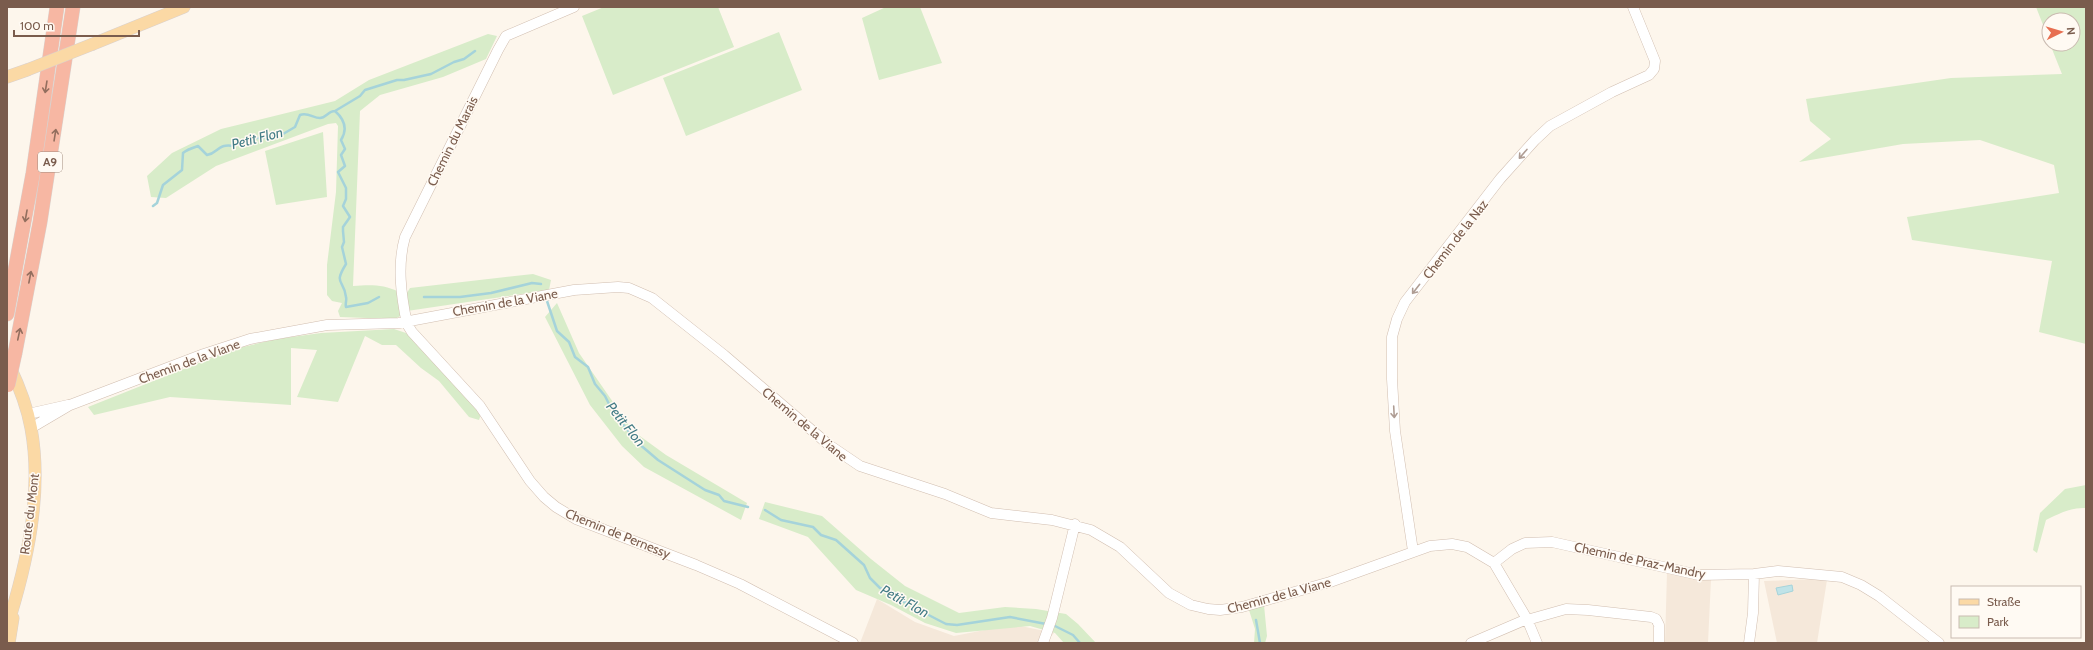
<svg xmlns="http://www.w3.org/2000/svg" width="2093" height="650" viewBox="0 0 2093 650" font-family="Cabin,sans-serif">
<style>
.residential{fill:#f5e8da}
.green{fill:#d8ecc9}
.water{fill:#bfe3e8;stroke:#a5d3da}
.lines{fill:none;stroke-linecap:round;stroke-linejoin:round}
.stream{stroke:#a5d3da;stroke-width:2.5}
.minor-casing{stroke:#d1beb0;stroke-width:11}
.major-casing{stroke:#dad1cd;stroke-width:13}
.highway-casing{stroke:#dad1cd;stroke-width:15}
.minor{stroke:#fff;stroke-width:10}
.major{stroke:#fbd9a5;stroke-width:12}
.highway{stroke:#f7b7a3;stroke-width:14}
.major-bridge-casing{stroke:#dad1cd;stroke-width:13;stroke-linecap:butt}
.highway-bridge-casing{stroke:#dad1cd;stroke-width:15;stroke-linecap:butt}
.major-bridge{stroke:#fbd9a5;stroke-width:12}
.highway-bridge{stroke:#f7b7a3;stroke-width:14}
.oneway{stroke:#936e5e}
.oneway2{stroke:#af9d94}
.labels{text-anchor:middle;stroke-width:3;stroke-linejoin:round;paint-order:stroke}
.shield{fill:#fffaf3;stroke:#a28b7f;stroke-width:1}
.shield-label{font-size:12px;font-weight:bold;fill:#7a5c4d}
.street-label{font-size:13px;fill:#7a5c4d;stroke:#fffaf3}
.water-label{font-size:14px;font-style:italic;fill:#437c86;stroke:#fffaf3}
</style>
<rect width="100%" height="100%" fill="#fdf6ec"/>
<path class="residential" d="M1667,572L1711,579L1708,643H1665Z
M1816,579L1827,580L1817,643H1777L1764,581Z
M877,599L915,622L954,636L995,628L1007,623L1054,633L1045,643H860Z"/>
<path class="green" d="M604,7H718L734,47L613,95L582,16Z
M886,7H920L942,63L879,80L862,18Z
M2036,7H2086V344L2039,332L2052,261L1912,240L1907,217L2059,193L2054,165L1980,140L1903,144L1799,162L1831,139L1810,121L1806,99L1951,78L2062,74L2050,44H2073V20H2049V40Z
M779,32L802,90L686,136L663,78Z
M488,34L497,36L486,59L443,77L380,95L360,111L353,286C370,285 383,284 399,292L402,315L395,319L340,317L338,311L342,303L332,301L327,295V265L336,192L338,126L336,123L328,124L216,166L166,198L151,197L147,176L172,153L221,129L335,101L369,80Z
M323,132L327,197L276,205L265,151Z
M533,274L551,280L549,290L407,311L405,296L410,288Z
M557,303L579,353L633,431L666,455L747,503L741,520L644,467L622,446L590,405L545,317Z
M394,329L406,333L481,414L479,420L469,417L439,381L421,368L396,345H382L365,336L338,402L297,397L317,350L291,348V405L170,397L94,415L88,407L234,349L277,339L321,333Z
M2086,485V508C2072,507 2058,514 2046,520L2037,553L2033,550L2040,513L2065,489Z
M765,502L822,516L871,559L905,586L959,613L1005,607L1036,609L1066,614L1078,624L1096,643H1064L1055,633L1030,626L956,633L925,623L891,605L856,590L808,537L759,519Z
M1264,605L1267,636L1265,643H1254L1255,629L1249,610Z"/>
<path class="water" d="M1792,585L1793,591L1778,595L1776,588Z"/>
<g class="lines">
<path class="stream" d="M335,111L360,96L365,90L397,80H404L431,74L454,62L464,59L475,51
M153,206L157,203L163,185L182,170L183,153C186,150 195,147 198,146L207,155C219,153 217,143 234,146L247,138H262L283,134L295,127L300,115C308,112 313,118 320,118C326,118 328,111 335,111C344,119 348,129 341,140L345,149L341,155L345,166L338,172L346,188V199L343,206L350,217L343,227V231L344,242L342,247L346,264C333,285 344,279 346,297C347,300 345,303 346,307L368,303L379,297
M424,297H460L491,293L532,283L541,284
M546,298L557,331L569,342L575,357L588,367L595,384L605,396L613,412L638,443L658,460L705,490L719,495L724,501L748,507
M765,510L781,520L813,527L821,535L836,540L864,565L870,578L880,588L895,593L904,602L915,605L919,610L946,624L957,625L1010,617L1046,624
M1256,620L1260,643
M1053,625L1073,635L1080,643"/>
<defs>
<path id="minor" d="M574,7L506,36L498,50L405,237C397,265 401,295 407,324L412,332L480,406L530,481L544,497L556,507L576,519L696,565L740,584L853,643
M28,414L68,405
M31,428L70,405L204,354L250,339L327,325L399,323L574,290L618,287L629,288L652,298L724,355L829,445L860,466L945,494L991,513L1052,520L1091,530L1120,547L1169,593L1191,605L1208,609L1220,610L1242,607L1330,582L1430,546L1452,544L1467,547L1494,563L1527,619L1537,643
M1413,551L1395,431L1392,379V337L1397,319L1405,302L1500,179L1535,140L1550,126L1612,92L1649,75L1654,69L1655,61L1633,7
M1494,563L1512,549L1525,543L1552,542L1699,575L1754,574L1778,571L1842,577L1861,585L1879,596L1939,643
M1527,620L1566,609L1588,610L1651,617L1656,619L1659,625V643
M1043,643L1052,618L1075,524
M1471,643L1527,619
M1749,643L1753,613L1754,574"/>
<path id="major" d="M93,44L184,7
M7,77L27,70
M7,627C27,564 43,493 31,428C27,406 19,386 10,367
M9,643L13,618"/>
<path id="highway" d="M7,314L33,173L57,7
M15,353L40,222L73,7"/>
</defs>
<use href="#minor" class="minor-casing"/>
<use href="#major" class="major-casing"/>
<use href="#highway" class="highway-casing"/>
<use href="#minor" class="minor"/>
<use href="#major" class="major"/>
<use href="#highway" class="highway"/>
<defs>
<path id="major-bridge" d="M27,70L93,44"/>
<path id="highway-bridge" d="M8,385L15,353"/>
</defs>
<use href="#major-bridge" class="major-bridge-casing"/>
<use href="#highway-bridge" class="highway-bridge-casing"/>
<use href="#major-bridge" class="major-bridge"/>
<use href="#highway-bridge" class="highway-bridge"/>
</g>
<defs><path id="oneway-shaft" d="M-6 0H5M1.5-3L5.5 0L1.5 3" fill="none" stroke-width="1.6" stroke-linecap="round" stroke-linejoin="round"/></defs>
<g class="oneway">
<use href="#oneway-shaft" transform="translate(46 87) rotate(99)"/>
<use href="#oneway-shaft" transform="translate(55 135) rotate(-81)"/>
<use href="#oneway-shaft" transform="translate(26 216) rotate(100)"/>
<use href="#oneway-shaft" transform="translate(30 277) rotate(-79)"/>
<use href="#oneway-shaft" transform="translate(19 334) rotate(-78)"/>
</g>
<g class="oneway2">
<use href="#oneway-shaft" transform="translate(1523 154) rotate(131)"/>
<use href="#oneway-shaft" transform="translate(1416 289) rotate(128)"/>
<use href="#oneway-shaft" transform="translate(1394 412) rotate(87)"/>
</g>
<g class="labels">
<rect class="shield" x="38" y="152" width="24" height="20" rx="3"/>
<g class="shield-label">
<text x="50" y="166">A9</text>
</g>
<g class="street-label">
<text transform="translate(452 141) rotate(-64)" y="5">Chemin du Marais</text>
<text transform="translate(1455 239) rotate(-52)" y="5">Chemin de la Naz</text>
<text transform="translate(505 302) rotate(-10)" y="5">Chemin de la Viane</text>
<text transform="translate(189 361) rotate(-20)" y="5">Chemin de la Viane</text>
<text transform="translate(805 424) rotate(40)" y="5">Chemin de la Viane</text>
<text transform="translate(29 514) rotate(-83)" y="5">Route du Mont</text>
<text transform="translate(618 533) rotate(22)" y="5">Chemin de Pernessy</text>
<text transform="translate(1640 560) rotate(12)" y="5">Chemin de Praz-Mandry</text>
<text transform="translate(1279 595) rotate(-15)" y="5">Chemin de la Viane</text>
</g>
<g class="water-label">
<text transform="translate(257 138) rotate(-14)" y="5">Petit Flon</text>
<text transform="translate(626 424) rotate(51)" y="5">Petit Flon</text>
<text transform="translate(905 601) rotate(29)" y="5">Petit Flon</text>
</g>
</g>
<rect width="2093" height="650" fill="none" stroke="#7a5c4d" stroke-width="16"/>
<rect x="1951" y="586" width="130" height="52" fill="#fffaf3" stroke="#cabbb1"/>
<rect x="1959" y="599" width="20" height="6" fill="#fbd9a5" stroke="#cabbb1"/>
<text x="1987" y="606" font-size="12" fill="#7a5c4d">Straße</text>
<rect x="1959" y="616" width="20" height="12" fill="#d8ecc9" stroke="#cabbb1"/>
<text x="1987" y="626" font-size="12" fill="#7a5c4d">Park</text>
<g transform="translate(2061 32) rotate(85)"><circle r="19" fill="#fffaf3" stroke="#cabbb1"/>
<path d="M0-3L7 15L0 10L-7 15Z" fill="#e76f51"/>
<text y="-6" font-size="11" font-weight="bold" text-anchor="middle" fill="#7a5c4d">N</text>
</g>
<path d="M14 30v6h125v-6" fill="none" stroke="#7a5c4d" stroke-width="2"/>
<text x="20" y="30" font-size="12" fill="#7a5c4d" stroke="#fffaf3" stroke-width="3" paint-order="stroke">100 m</text>
</svg>
